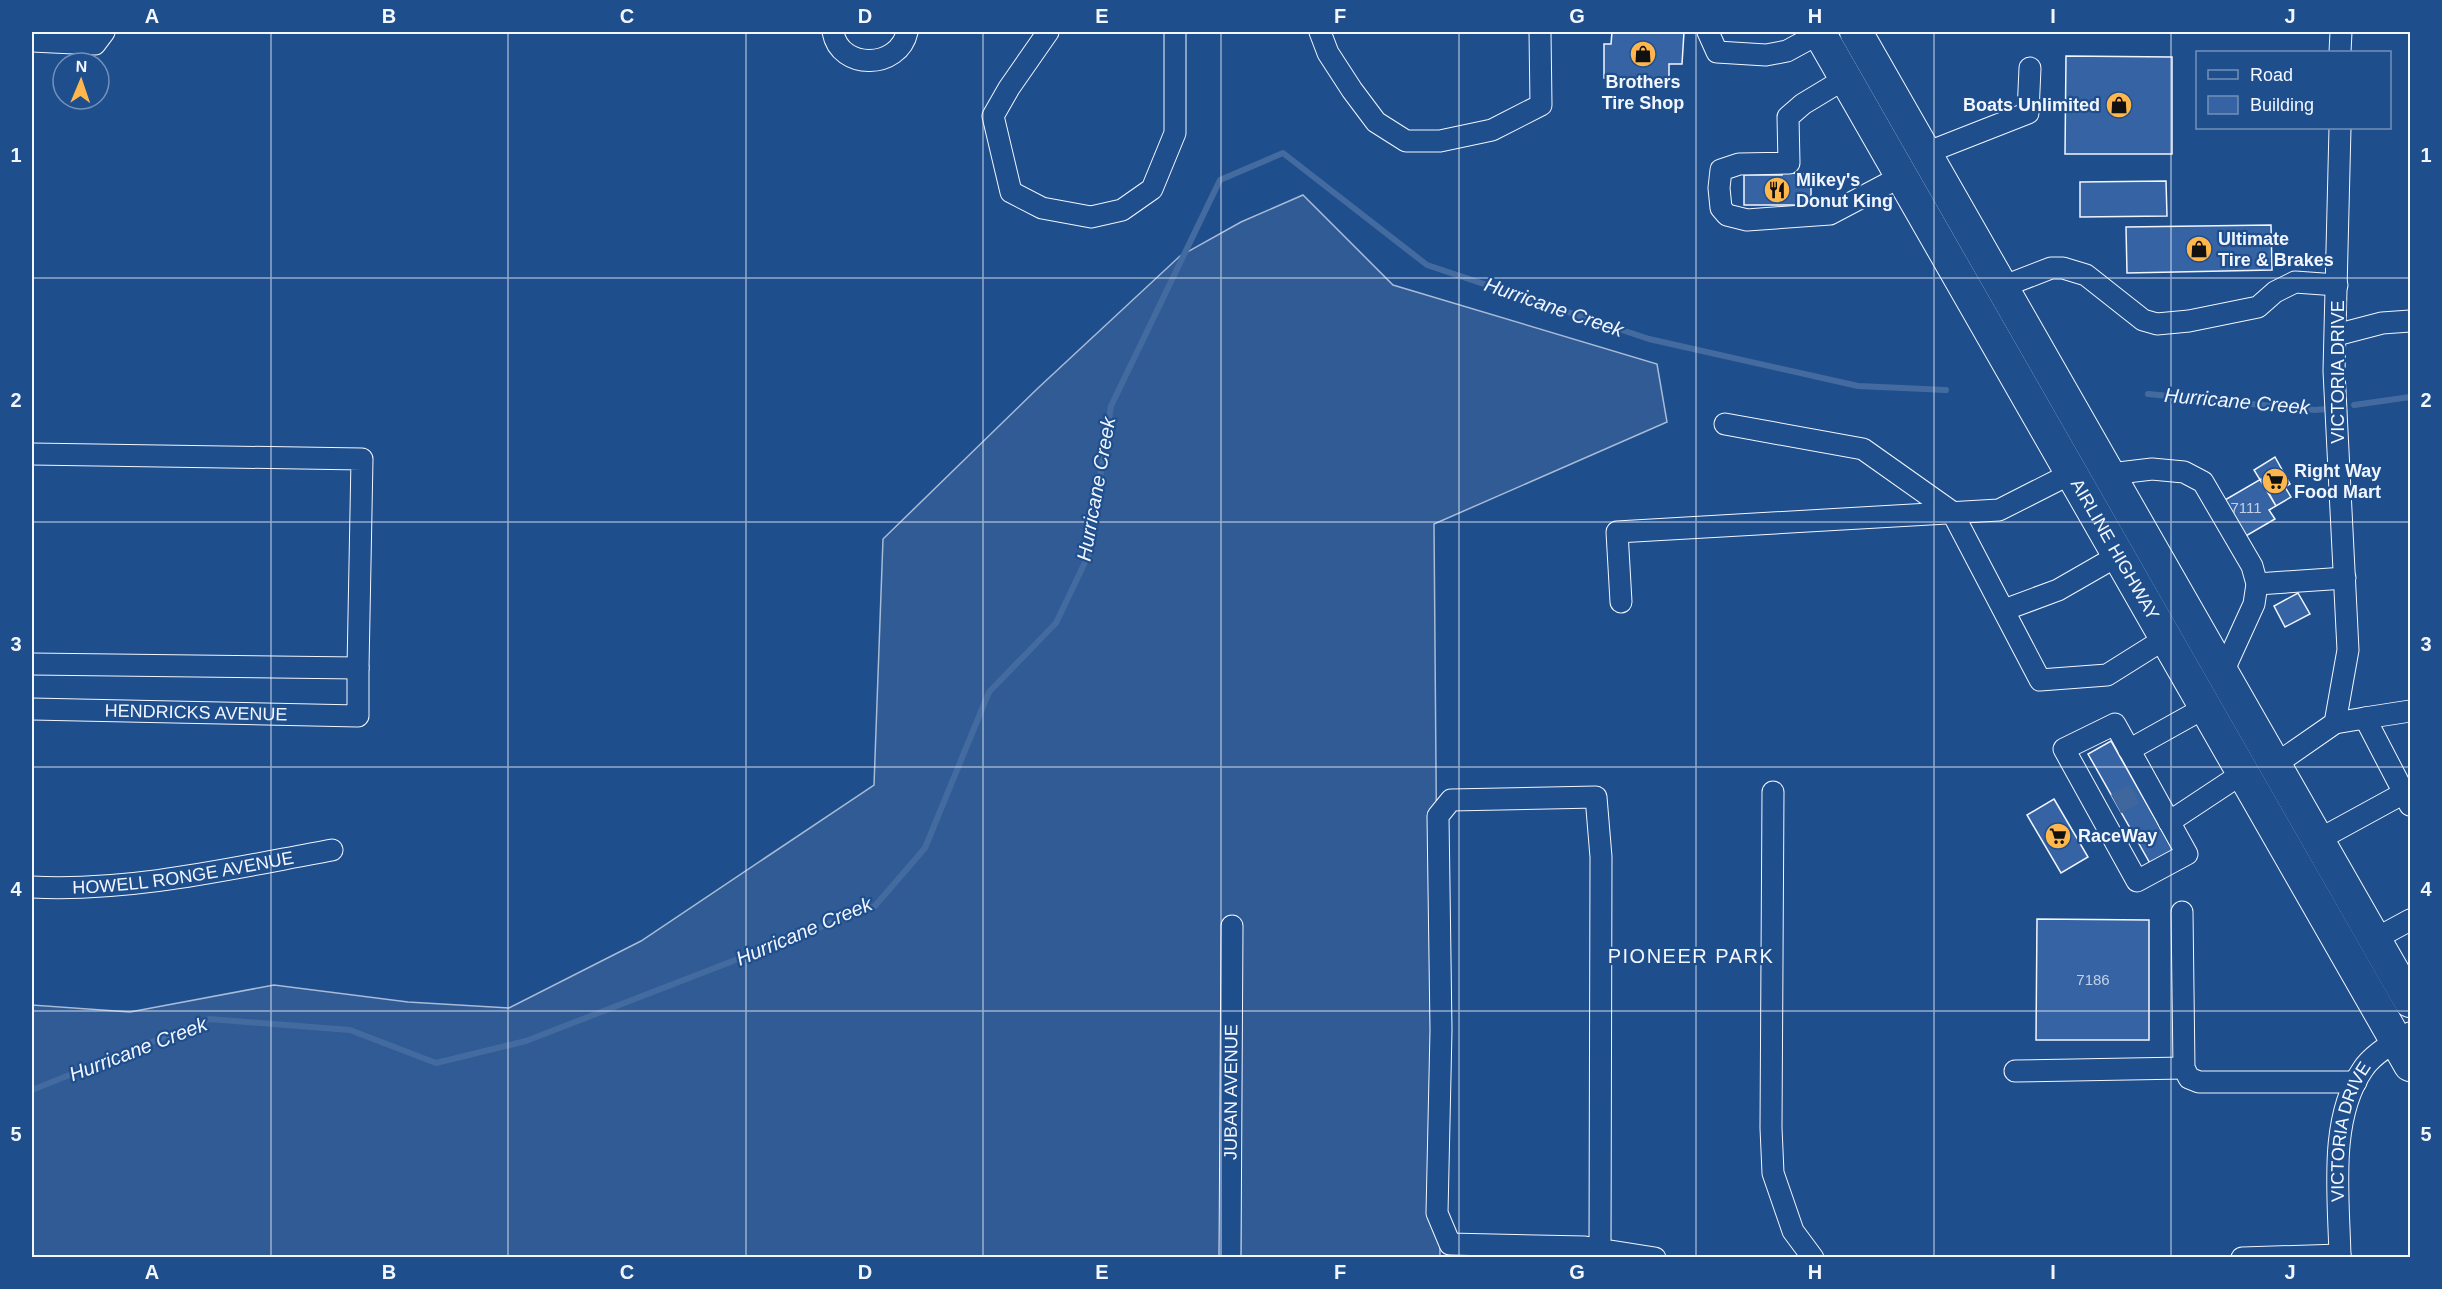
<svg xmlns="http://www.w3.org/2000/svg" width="2442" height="1289" viewBox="0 0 2442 1289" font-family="Helvetica,sans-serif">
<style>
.built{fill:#305b95;stroke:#a8bbd7;stroke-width:1.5}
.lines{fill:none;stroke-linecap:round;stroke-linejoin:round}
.stream{stroke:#446ba0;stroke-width:6}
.building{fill:#3563a3;stroke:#f2f6ff;stroke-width:1.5}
.minor-tunnel{stroke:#3f679d;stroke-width:21;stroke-dasharray:21 10;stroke-linecap:butt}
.minor-casing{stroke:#f2f6ff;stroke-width:23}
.highway-casing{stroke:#f2f6ff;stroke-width:34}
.minor{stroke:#1f4e8c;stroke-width:21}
.highway{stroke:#1f4e8c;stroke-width:32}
.grid{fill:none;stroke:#f2f6ff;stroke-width:1.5;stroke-opacity:0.55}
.labels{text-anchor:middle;stroke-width:4.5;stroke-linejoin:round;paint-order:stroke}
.number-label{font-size:15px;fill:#c3d1e8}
.poi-label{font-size:18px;font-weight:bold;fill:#f2f6ff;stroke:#1f4e8c;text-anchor:start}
.street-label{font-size:18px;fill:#f2f6ff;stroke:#1f4e8c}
.water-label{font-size:20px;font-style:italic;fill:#f2f6ff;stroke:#1f4e8c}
.neighbourhood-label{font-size:20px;letter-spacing:1.5px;fill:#f2f6ff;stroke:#1f4e8c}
.neatline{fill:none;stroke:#f2f6ff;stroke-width:2}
.grid-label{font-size:20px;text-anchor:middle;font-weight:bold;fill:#f2f6ff}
</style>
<rect width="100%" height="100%" fill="#1f4e8c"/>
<path class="built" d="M1303,195L1393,285L1657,364L1667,422L1434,524L1440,1257H32V1005L130,1012L274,985L408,1002L509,1008L641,941L874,785L883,539L1037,389L1180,256L1241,222Z"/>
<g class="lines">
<path class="stream" d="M2148,394L2315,410L2326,409
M2354,405L2410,397
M32,1090L209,1019L350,1030L436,1063L526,1041L875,906L925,848L989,692L1056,623L1088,556L1111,406L1220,180L1283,153L1427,265L1649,339L1858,386L1946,390"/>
</g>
<path class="building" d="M1612,32H1684L1682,64H1669V80L1604,78V44H1611Z
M2066,56L2172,57V154H2065Z
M1782,172L1811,175V205H1744V175H1782Z
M2166,181L2167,216L2080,217V182Z
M2271,225L2272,270L2127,273L2126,227Z
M2275,457L2290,484L2285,487L2291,497L2276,506L2254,470Z
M2261,479L2276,506L2269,510L2275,519L2239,540L2218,504Z
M2298,593L2310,614L2285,627L2274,606Z
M2111,741L2174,852L2151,865L2088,754Z
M2054,799L2088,857L2061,873L2027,815Z
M2037,919L2149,920V1040H2036Z"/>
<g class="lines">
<path class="minor-tunnel" d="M2116,804L2140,791"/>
<defs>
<g id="minor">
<path d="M833,32C840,71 899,69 907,32"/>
<path d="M1048,32L1009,88L993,116L1011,192L1042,208L1091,217L1122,210L1152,189L1175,133V32"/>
<path d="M1320,32L1328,53L1352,90L1376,122L1406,141H1440L1492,130L1541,105L1540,32"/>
<path d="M1708,32L1717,52L1766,55L1787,51L1820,33"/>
<path d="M32,41L95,44L104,32"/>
<path d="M2340,52L2341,32"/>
<path d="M1846,78L1803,104L1788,117L1789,163L1739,164L1721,170L1719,188L1721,208L1727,215L1747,220L1830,214L1902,176"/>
<path d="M1926,153L2028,113L2030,68"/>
<path d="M2002,287L2051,268H2063L2086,275L2143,320L2157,324L2189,321L2258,307L2275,292L2295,282L2337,285"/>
<path d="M2336,335L2382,323L2410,321"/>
<path d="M1725,424L1863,449L1952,512L2040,680L2107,675L2166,638"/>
<path d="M32,454L362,459L358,668L32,664"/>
<path d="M2110,474L2152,469L2184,472L2203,482L2252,566L2257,584L2254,604L2223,672"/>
<path d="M2257,584L2345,578"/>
<path d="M1621,602L1617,532L1999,510L2072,473"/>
<path d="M2004,610L2058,590L2119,555"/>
<path id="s1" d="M32,709L358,716V668"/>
<path d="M2365,718L2410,711"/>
<path d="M2335,723L2365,718L2404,793"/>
<path d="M2115,724L2187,854L2137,881L2064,749Z"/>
<path d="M2129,750L2206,707"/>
<path d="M2276,764L2335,723L2348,650L2334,371L2340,128"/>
<path d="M1773,792L1771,1128L1773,1173L1793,1231L1813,1258"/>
<path d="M2169,822L2243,773"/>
<path d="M2318,840L2404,793L2410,805"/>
<path id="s2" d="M32,887C132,892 233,868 332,850"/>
<path d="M2182,912L2184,1068L2189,1078L2199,1082H2356"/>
<path d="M2375,939L2410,920"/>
<path d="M2015,1071L2184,1068"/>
<path d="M1600,1249L1601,857L1596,797L1451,800L1438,816L1441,1030L1437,1213L1450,1244L1585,1247L1655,1258"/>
<path id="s3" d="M1230,1258L1232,926"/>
<path d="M2242,1258L2340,1255"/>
<path id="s4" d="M2340,1258C2339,1198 2328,1120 2363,1069C2372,1055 2397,1040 2410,1033"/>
</g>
<g id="highway">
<path id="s5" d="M1819,32L2410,1065"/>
<path d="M1856,32L2410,1001"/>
</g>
</defs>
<use href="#minor" class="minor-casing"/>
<use href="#highway" class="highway-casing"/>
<use href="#minor" class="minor"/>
<use href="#highway" class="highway"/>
</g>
<path class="grid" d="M271,32V1258M508,32V1258M746,32V1258M983,32V1258M1221,32V1258M1459,32V1258M1696,32V1258M1934,32V1258M2171,32V1258M32,278H2410M32,522H2410M32,767H2410M32,1011H2410"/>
<defs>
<symbol id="shop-disc" viewBox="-11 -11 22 22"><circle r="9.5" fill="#ffb74d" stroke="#1f4e8c"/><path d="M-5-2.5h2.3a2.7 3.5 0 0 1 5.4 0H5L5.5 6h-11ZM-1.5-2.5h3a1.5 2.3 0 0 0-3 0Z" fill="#111"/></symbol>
<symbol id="restaurant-disc" viewBox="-11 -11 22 22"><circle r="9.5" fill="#ffb74d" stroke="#1f4e8c"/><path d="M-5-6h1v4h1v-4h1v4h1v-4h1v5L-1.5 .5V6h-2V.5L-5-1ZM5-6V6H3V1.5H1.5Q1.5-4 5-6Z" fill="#111"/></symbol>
<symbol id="supermarket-disc" viewBox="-11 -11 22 22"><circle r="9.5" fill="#ffb74d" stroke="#1f4e8c"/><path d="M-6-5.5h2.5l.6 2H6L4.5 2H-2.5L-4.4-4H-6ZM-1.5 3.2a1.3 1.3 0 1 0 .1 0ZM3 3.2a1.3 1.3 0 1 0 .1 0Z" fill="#111"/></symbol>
</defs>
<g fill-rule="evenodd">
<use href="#shop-disc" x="1628" y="39" width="30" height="30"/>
<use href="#shop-disc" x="2104" y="90" width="30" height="30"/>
<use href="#restaurant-disc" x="1762" y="175" width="30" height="30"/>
<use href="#shop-disc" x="2184" y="234" width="30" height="30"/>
<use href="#supermarket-disc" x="2260" y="466" width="30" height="30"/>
<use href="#supermarket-disc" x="2043" y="821" width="30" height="30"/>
</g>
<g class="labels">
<g class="number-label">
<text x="2246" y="513">7111</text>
<text x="2093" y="985">7186</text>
</g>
<g class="poi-label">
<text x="1643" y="88" text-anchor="middle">Brothers<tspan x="1643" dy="21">Tire Shop</tspan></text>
<text x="2100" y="111" text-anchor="end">Boats Unlimited</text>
<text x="1796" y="186">Mikey's<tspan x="1796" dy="21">Donut King</tspan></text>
<text x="2218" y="245">Ultimate<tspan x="2218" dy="21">Tire &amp; Brakes</tspan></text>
<text x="2294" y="477">Right Way<tspan x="2294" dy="21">Food Mart</tspan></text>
<text x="2078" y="842">RaceWay</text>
</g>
<g class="street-label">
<text transform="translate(2338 372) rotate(-90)" y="6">VICTORIA DRIVE</text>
<text dy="6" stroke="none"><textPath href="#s5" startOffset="596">AIRLINE HIGHWAY</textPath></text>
<text dy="6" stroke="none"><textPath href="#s1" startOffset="164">HENDRICKS AVENUE</textPath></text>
<text dy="6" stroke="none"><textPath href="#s2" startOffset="152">HOWELL RONGE AVENUE</textPath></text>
<text dy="6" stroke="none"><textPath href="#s3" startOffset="166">JUBAN AVENUE</textPath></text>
<text dy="6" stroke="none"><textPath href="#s4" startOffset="128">VICTORIA DRIVE</textPath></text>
</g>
<g class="water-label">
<text transform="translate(1554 307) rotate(19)" y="7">Hurricane Creek</text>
<text transform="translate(2237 401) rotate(5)" y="7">Hurricane Creek</text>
<text transform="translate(1096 489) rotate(-80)" y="7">Hurricane Creek</text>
<text transform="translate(804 931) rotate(-23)" y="7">Hurricane Creek</text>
<text transform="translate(138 1049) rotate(-21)" y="7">Hurricane Creek</text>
</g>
<g class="neighbourhood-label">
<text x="1691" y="963">PIONEER PARK</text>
</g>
</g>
<rect width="2442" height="1289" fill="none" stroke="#1f4e8c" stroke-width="66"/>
<rect x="2196" y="51" width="195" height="78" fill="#1f4e8c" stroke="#7391ba" stroke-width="1.5"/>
<rect x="2208" y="70" width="30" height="9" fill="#1f4e8c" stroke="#7391ba" stroke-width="1.5"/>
<text x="2250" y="81" font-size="18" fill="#f2f6ff">Road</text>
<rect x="2208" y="96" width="30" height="18" fill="#3563a3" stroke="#7391ba" stroke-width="1.5"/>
<text x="2250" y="111" font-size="18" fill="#f2f6ff">Building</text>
<g transform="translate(81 81) rotate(2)"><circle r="28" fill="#1f4e8c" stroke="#7391ba" stroke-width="1.5"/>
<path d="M0-4.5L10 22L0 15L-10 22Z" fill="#ffb74d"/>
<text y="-9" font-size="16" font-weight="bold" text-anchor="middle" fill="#f2f6ff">N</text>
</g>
<rect x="33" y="33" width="2376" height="1223" class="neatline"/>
<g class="grid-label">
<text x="152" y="23">A</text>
<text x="389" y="23">B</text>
<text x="627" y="23">C</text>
<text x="865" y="23">D</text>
<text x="1102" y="23">E</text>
<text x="1340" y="23">F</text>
<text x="1577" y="23">G</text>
<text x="1815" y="23">H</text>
<text x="2053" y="23">I</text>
<text x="2290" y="23">J</text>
<text x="16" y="162">1</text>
<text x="2426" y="162">1</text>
<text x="16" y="407">2</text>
<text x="2426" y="407">2</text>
<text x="16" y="651">3</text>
<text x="2426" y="651">3</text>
<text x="16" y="896">4</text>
<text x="2426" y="896">4</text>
<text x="16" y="1141">5</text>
<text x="2426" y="1141">5</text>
<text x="152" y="1279">A</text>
<text x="389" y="1279">B</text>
<text x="627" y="1279">C</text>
<text x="865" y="1279">D</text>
<text x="1102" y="1279">E</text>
<text x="1340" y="1279">F</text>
<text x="1577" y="1279">G</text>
<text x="1815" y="1279">H</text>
<text x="2053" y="1279">I</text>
<text x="2290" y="1279">J</text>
</g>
</svg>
